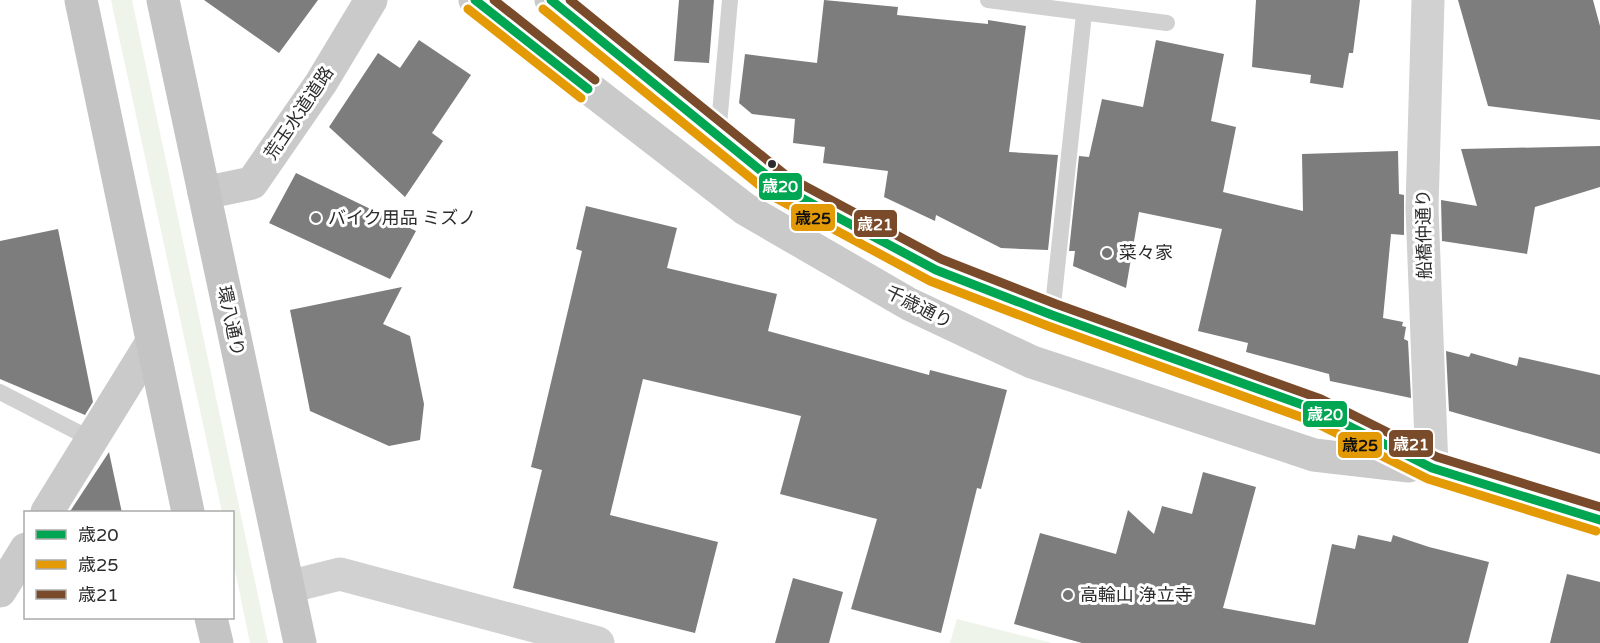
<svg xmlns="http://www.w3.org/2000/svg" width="1600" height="643" viewBox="0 0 1600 643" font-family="'Varela Round','Noto Sans JP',sans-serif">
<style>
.green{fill:#eef4ea}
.building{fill:#7d7d7d}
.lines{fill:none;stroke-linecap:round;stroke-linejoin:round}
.lane{stroke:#d1d1d1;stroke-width:16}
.street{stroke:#d1d1d1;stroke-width:33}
.secondary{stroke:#cacaca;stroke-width:33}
.primary{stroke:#c4c4c4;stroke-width:33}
.bus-1-casing{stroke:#fff;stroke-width:14}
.bus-2-casing{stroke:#fff;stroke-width:14}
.bus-3-casing{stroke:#fff;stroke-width:14}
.bus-1{stroke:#00a651;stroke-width:9}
.bus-2{stroke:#e39a04;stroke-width:9}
.bus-3{stroke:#7a4b2a;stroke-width:9}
.bus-dot{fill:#2c2c2c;stroke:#fff;stroke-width:2}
.poi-dot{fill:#767676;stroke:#fff;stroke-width:2}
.labels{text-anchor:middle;stroke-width:6;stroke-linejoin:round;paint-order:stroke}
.street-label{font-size:18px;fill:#2c2c2c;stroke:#fff}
.poi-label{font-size:18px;fill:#2c2c2c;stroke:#fff;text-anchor:start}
.line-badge{stroke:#fff;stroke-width:2}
.badge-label{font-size:16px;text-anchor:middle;font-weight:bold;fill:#fff}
.pale-badge-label{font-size:16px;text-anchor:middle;font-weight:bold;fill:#111}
</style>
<rect width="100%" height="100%" fill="#fff"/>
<path class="green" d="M111,0H132L268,643H250L233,561L232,512H222Z
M957,619L1052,643H950Z"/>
<path class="building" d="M204,0H318L279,53Z
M679,0H714L709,63L674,61Z
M824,0L898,7L897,15L988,24V20L1026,26L1009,152L1058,155L1048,250L1001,248L936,215L935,221L884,197L888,171L823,163L825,147L793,143L795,119L752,114L739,103L745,54L817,63Z
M1256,0H1360L1353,53H1349L1343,88L1310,83L1311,75L1252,67Z
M1458,0H1593L1600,26V120L1488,106Z
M419,40L471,75L432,133L443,141L405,197L329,127L378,53L400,68Z
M1156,40L1224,54L1211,121L1236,127L1223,192L1303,211L1302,154L1398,151L1399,194L1404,195V235L1391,234L1383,318L1403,322L1402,326L1406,327L1404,339L1408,341L1411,398L1330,381L1329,374L1246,352L1248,343L1198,331L1222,229L1139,212L1126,288L1073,266L1075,251H1069L1079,156L1089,157L1102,99L1143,107Z
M1600,146V187L1535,207L1527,254L1442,241L1441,200L1477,206L1461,149Z
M296,173L416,231L390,279L269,223Z
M586,206L677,228L667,268L777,294L768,331L929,375L930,370L1007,390L981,489L977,488L941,633L851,609L877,519L780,494L801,416L643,379L610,515L718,542L695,633L513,588L542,470L531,467L582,251L576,249Z
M58,229L93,402L85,415L0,379V241Z
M402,287L383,324L410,336L424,404L420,440L389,446L310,411L290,310Z
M1446,351L1469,357L1471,353L1517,366L1519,357L1600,375V454L1449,411Z
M109,452L122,513H69Z
M1203,472L1256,487L1223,608L1315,625L1332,544L1355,549L1358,535L1391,542L1393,535L1429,547L1489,562L1468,643H1082L1014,624L1040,533L1116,554L1128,510L1154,534L1162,506L1192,514Z
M1567,574L1600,582V643H1550Z
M793,578L843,592L829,643H775Z"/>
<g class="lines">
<path class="lane" d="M988,0L1167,23
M718,136L730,0
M1052,315L1084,14
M0,392L91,439"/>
<path class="street" d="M1428,0L1422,208L1432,468
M288,587L340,574L598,643"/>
<path class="secondary" d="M475,0L745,209L909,304L1032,362L1314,455L1409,466
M551,0L781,187L936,270L1052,315L1317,410L1432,468L1600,520
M204,193L252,183L321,83L371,0
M47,512L152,342
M0,591L26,549"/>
<path class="primary" d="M81,0L188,512
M163,0L300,643
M211,618L217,643"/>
<defs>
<path id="bus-1" d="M475,0L588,89
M551,0L781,187L936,270L1052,315L1317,410L1432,468L1600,520"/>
<path id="bus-2" d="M468,9L581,98
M543,9L774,197L930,281L1048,326L1312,421L1428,479L1596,531"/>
<path id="bus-3" d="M494,0L595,80
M570,0L788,177L941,259L1056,304L1321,399L1437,457L1600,507"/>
</defs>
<use href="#bus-1" class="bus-1-casing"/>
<use href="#bus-2" class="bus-2-casing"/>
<use href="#bus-3" class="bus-3-casing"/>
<use href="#bus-1" class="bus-1"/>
<use href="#bus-2" class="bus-2"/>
<use href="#bus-3" class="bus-3"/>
</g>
<circle class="bus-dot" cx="772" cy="164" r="5"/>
<g class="poi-dot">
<circle cx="316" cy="218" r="6"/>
<circle cx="1107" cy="253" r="6"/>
<circle cx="1068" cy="595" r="6"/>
</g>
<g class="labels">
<g class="street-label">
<text transform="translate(299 113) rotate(-56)" y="6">荒玉水道道路</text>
<text transform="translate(1424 234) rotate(-91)" y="6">船橋仲通り</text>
<text transform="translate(919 307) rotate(27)" y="6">千歳通り</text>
<text transform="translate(231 321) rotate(78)" y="6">環八通り</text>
</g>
<g class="poi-label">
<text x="328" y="224">バイク用品 ミズノ</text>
<text x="1119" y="259">菜々家</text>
<text x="1080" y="601">高輪山 浄立寺</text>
</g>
</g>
<g class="line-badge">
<rect x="758" y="172" width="45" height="29" rx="6" fill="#00a651"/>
<rect x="790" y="203" width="46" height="29" rx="6" fill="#e39a04"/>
<rect x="853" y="209" width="45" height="29" rx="6" fill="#7a4b2a"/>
<rect x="1302" y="400" width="46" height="28" rx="6" fill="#00a651"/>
<rect x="1388" y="429" width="46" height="29" rx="6" fill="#7a4b2a"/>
<rect x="1337" y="431" width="46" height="28" rx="6" fill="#e39a04"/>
</g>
<g class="badge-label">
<text x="780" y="192">歳20</text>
<text x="875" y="230">歳21</text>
<text x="1325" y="420">歳20</text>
<text x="1411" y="450">歳21</text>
</g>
<g class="pale-badge-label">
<text x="813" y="224">歳25</text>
<text x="1360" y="451">歳25</text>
</g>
<rect x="24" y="511" width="210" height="108" fill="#ffffff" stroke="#ababab" stroke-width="1.5"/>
<rect x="36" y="530" width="30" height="9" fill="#00a651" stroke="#ababab" stroke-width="1.5"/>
<text x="78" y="541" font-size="18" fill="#2c2c2c">歳20</text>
<rect x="36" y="560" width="30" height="9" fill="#e39a04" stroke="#ababab" stroke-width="1.5"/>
<text x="78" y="571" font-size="18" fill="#2c2c2c">歳25</text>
<rect x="36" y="590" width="30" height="9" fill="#7a4b2a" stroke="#ababab" stroke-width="1.5"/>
<text x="78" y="601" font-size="18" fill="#2c2c2c">歳21</text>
</svg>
